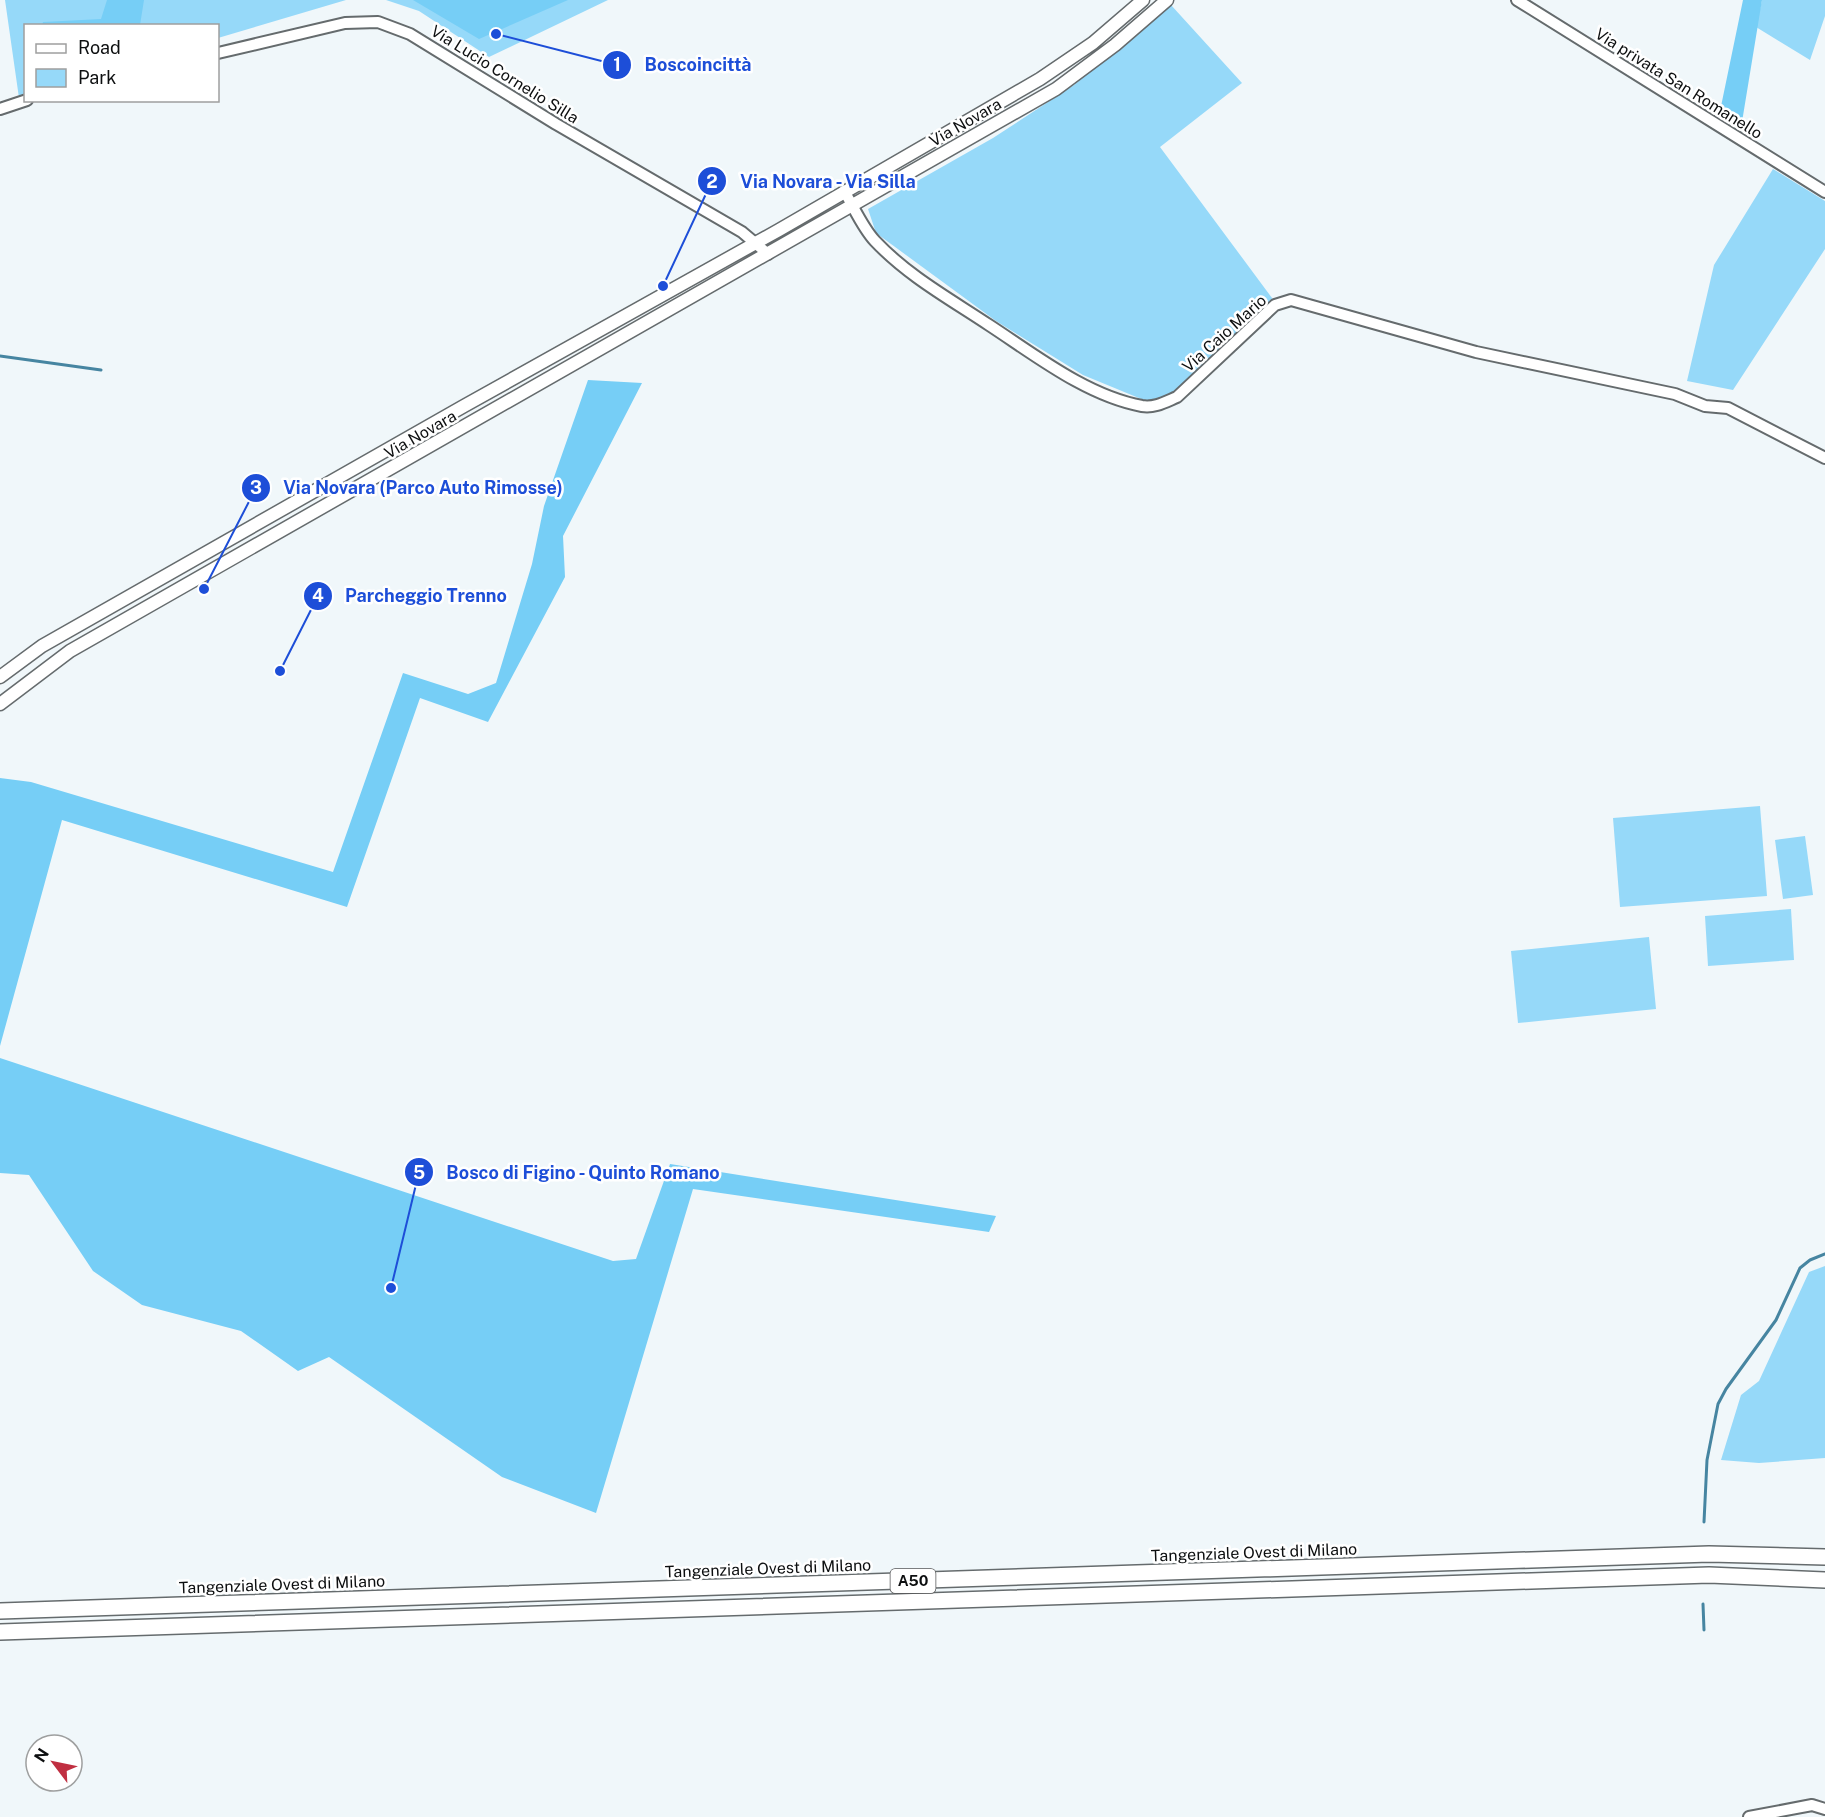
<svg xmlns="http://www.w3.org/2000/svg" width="1825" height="1817" viewBox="0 0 1825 1817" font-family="'Public Sans',sans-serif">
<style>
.green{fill:#96d9f9}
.forest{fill:#76cef6}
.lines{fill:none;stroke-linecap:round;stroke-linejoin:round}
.stream{stroke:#4685a1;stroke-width:3}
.minor-casing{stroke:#656b6d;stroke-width:14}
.major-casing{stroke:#656b6d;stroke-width:15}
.highway-casing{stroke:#656b6d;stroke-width:18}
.minor{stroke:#fff;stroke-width:10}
.major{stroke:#fff;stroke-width:12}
.highway{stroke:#fff;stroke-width:15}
.labels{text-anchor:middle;stroke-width:5;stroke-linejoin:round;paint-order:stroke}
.shield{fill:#fff;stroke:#565758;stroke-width:1.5}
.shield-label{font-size:15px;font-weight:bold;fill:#0d0f10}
.street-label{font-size:16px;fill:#0d0f10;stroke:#fff}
.leader{fill:none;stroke:#1d4ed8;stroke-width:2}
.callout-dot{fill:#1d4ed8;stroke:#fff;stroke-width:2}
.mark-label{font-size:18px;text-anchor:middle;font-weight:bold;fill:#fff}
.callout-label{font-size:18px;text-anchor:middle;font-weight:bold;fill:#1d4ed8;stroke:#fff;stroke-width:5;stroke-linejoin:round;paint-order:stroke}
</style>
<rect width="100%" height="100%" fill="#f0f7fa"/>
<path class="green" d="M5,0H346L218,38V26H26L25,96L19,98Z
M386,0H608L489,57L419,11Z
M1762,0H1825V16L1810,60L1756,27Z
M1171,5L1242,83L1160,147L1275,302L1169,396L1151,403L1083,375L996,321L876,233L868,209L993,138L1074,85Z
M1773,169L1825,201V249L1733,390L1687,381L1714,265Z
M1760,806L1767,896L1620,907L1613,818Z
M1805,836L1813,895L1783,899L1775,840Z
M1791,909L1794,960L1708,966L1705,916Z
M1649,937L1656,1009L1518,1023L1511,951Z
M1825,1266V1458L1759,1463L1721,1460L1741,1395L1759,1381L1809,1272Z"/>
<path class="forest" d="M107,0H144L140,25H42L43,22L101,19Z
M413,0H568L479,39Z
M1743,0H1762L1741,128L1719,116Z
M588,380L642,383L563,536L565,577L488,722L420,698L347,907L62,820L0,1046V778L31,782L333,872L403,673L468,694L496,683L532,564L544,506Z
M0,1058L613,1261L636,1259L670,1164L996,1216L989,1232L693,1189L596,1513L502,1477L329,1357L298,1371L241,1331L142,1305L93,1271L29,1175L0,1173Z"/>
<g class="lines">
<path class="stream" d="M0,356L101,370
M1704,1522L1707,1460L1718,1404L1726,1389L1776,1320L1800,1268L1810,1260L1825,1254
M1703,1604L1704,1630"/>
<defs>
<path id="minor" d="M1517,0L1825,192
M218,53L345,23L378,22L410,34L556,124L742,232L768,254
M0,109L27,100
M844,191C854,207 862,227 875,241C908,276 950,299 989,325C1035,355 1087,396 1142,406C1155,408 1165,402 1177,397L1275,305L1291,300L1476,352L1675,394L1705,406L1728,408L1825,458
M1749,1817L1812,1805L1825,1809"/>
<path id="major" d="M0,677L42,646L464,406L779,230L1040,79L1093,43L1143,0
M0,704L70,651L1056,89L1115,45L1167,0"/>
<path id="highway" d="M0,1611L1709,1554L1825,1557
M0,1632L1709,1575L1825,1580"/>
</defs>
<use href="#minor" class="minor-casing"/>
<use href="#major" class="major-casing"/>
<use href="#highway" class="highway-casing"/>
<use href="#minor" class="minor"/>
<use href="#major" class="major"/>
<use href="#highway" class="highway"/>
</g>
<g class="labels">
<rect class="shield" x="890.5" y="1569" width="45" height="24" rx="4.5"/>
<g class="shield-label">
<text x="913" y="1586">A50</text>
</g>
<g class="street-label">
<text transform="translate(505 74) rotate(32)" y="6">Via Lucio Cornelio Silla</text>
<text transform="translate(1679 83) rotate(32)" y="6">Via privata San Romanello</text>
<text transform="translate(965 122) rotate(-30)" y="6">Via Novara</text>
<text transform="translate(1224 333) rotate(-42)" y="6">Via Caio Mario</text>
<text transform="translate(420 434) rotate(-30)" y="6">Via Novara</text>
<text transform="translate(1254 1552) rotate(-2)" y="6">Tangenziale Ovest di Milano</text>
<text transform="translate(768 1568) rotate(-2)" y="6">Tangenziale Ovest di Milano</text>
<text transform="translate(282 1584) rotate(-2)" y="6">Tangenziale Ovest di Milano</text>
</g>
</g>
<path class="leader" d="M496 34L617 65M663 286L712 181M204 589L256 488M280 671L318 596M391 1288L419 1172"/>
<g class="callout-dot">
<circle cx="496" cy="34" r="6"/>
<circle cx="663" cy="286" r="6"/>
<circle cx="204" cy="589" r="6"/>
<circle cx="280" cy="671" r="6"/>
<circle cx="391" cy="1288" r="6"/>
<circle cx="617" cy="65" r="15"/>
<circle cx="712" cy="181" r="15"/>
<circle cx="256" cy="488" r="15"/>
<circle cx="318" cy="596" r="15"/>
<circle cx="419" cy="1172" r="15"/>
</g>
<g class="mark-label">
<text x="617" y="71">1</text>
<text x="712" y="188">2</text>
<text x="256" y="494">3</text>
<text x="318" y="602">4</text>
<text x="419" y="1179">5</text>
</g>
<g class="callout-label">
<text x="698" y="71">Boscoincittà</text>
<text x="828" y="188">Via Novara - Via Silla</text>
<text x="423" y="494">Via Novara (Parco Auto Rimosse)</text>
<text x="426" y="602">Parcheggio Trenno</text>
<text x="583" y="1179">Bosco di Figino - Quinto Romano</text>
</g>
<rect x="24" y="24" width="195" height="78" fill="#ffffff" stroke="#9e9f9f" stroke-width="1.5"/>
<rect x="36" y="44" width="30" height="9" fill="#ffffff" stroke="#9e9f9f" stroke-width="1.5"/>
<text x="78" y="54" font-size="18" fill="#0d0f10">Road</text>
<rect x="36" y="69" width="30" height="18" fill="#96d9f9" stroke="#9e9f9f" stroke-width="1.5"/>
<text x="78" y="84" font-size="18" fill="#0d0f10">Park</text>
<g transform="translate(54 1763) rotate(302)"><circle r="28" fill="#ffffff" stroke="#9e9f9f" stroke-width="1.5"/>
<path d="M0-4.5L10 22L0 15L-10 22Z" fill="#c02f41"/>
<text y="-9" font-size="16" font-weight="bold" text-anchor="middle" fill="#0d0f10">N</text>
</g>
</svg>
